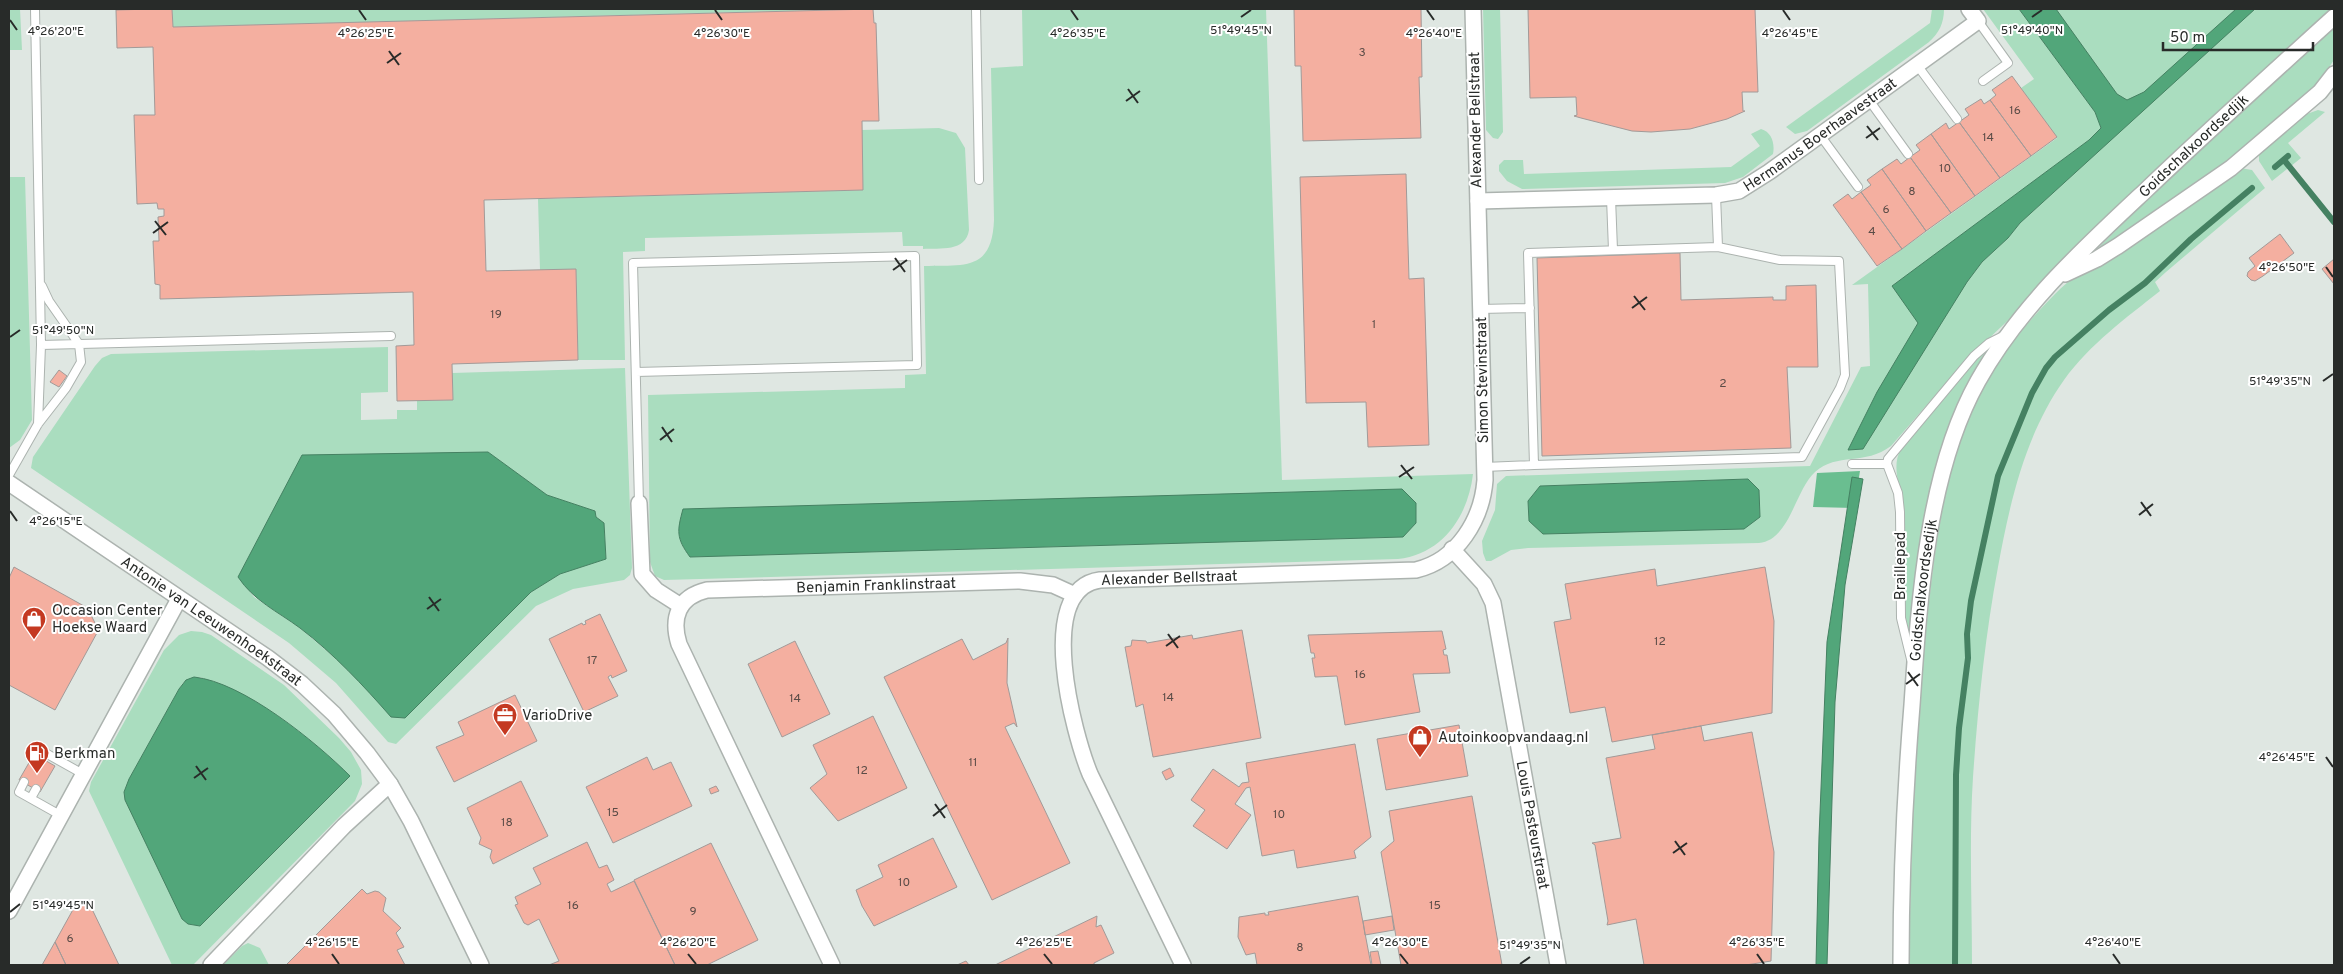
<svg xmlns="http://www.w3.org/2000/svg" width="2343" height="974" viewBox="0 0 2343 974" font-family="Overpass,sans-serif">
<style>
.green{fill:#aaddbf;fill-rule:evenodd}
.forest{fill:#6abe90}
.water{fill:#52a67a;stroke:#458162}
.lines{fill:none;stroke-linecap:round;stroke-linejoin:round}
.stream{stroke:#458162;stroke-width:6}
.building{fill:#f4afa0;stroke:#a29a98}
.service-casing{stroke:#acb3af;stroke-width:10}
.minor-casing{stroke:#acb3af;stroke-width:18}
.service{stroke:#fff;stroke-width:8}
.minor{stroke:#fff;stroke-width:15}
.ticks{fill:none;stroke:#282b29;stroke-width:2}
.labels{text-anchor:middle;stroke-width:4;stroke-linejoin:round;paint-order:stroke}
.number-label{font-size:12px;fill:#5b4c47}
.street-label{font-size:15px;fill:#282b29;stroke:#fff}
.poi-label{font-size:15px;fill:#282b29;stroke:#fff;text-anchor:start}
.ticks-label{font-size:12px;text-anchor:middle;fill:#282b29;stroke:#fff;stroke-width:4;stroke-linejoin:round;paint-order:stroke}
</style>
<rect width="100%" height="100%" fill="#dfe7e2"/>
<path class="green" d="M9,9H20L22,50H9Z
M172,9H864L173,27Z
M1022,9H1266L1282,480L1473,474C1468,516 1443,554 1398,559L664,580L655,576L650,562L648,395L905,388V375L926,374L924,266C965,265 992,271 994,220L991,68L1023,66ZM1416,503V523L1403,537L690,557C677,539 676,530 684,509Z
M1483,9H1500L1503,132L1498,139L1493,138L1486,130Z
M1932,9H1944C1944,23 1939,33 1929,42L1807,131L1795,134L1786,127L1930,23Z
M1983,9H2019L2095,112L2101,128L2089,140L1893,286L1919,323L1868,411L1982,262L2008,238L2020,223L2131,121L2050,9H2332L2097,226L2018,311L1966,360L1891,446C1865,466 1837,452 1815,472C1795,490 1790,540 1759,543L1528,548L1511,550L1491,561H1486L1483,553L1482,541L1495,510L1497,484L1506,476L1810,466L1861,367L1870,366L1868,284L1852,285L2057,138L2021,88L2034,79ZM1748,479L1759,490L1760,516L1529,521L1528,501L1540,486Z
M2334,28V60L2315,87L2238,157L2085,261L2150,197Z
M2318,110L2325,112L2288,143L2301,158L2272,181L2259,161V153L2304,115Z
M939,128L956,133L965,148L969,230C966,252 940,248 923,249V246H903L902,232L645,238V251L623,252L625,360H578L576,270H540L538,199L863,190L862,130Z
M1761,129C1772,132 1775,144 1773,154L1743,177L1725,183L1522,189L1507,181L1499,171V165L1504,160H1523L1524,174L1731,167L1760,146L1751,134Z
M2240,168L2252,170L2265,188L2166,272L2155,282L2160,291C2126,318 2090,344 2064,380C2025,435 2010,502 1998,567C1985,637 1978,706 1973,777C1969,839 1972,903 1972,965H1909C1911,847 1915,729 1928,611C1936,538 1946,461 1980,395C1998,358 2026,323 2055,294C2074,274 2100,260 2123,245C2162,219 2201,193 2240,168Z
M9,177H25L32,420L20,440L9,448Z
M388,347V392L361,393V420L397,419V410H417V401L453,400L452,373L625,368L632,568L630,575L624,580L573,589L536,606L396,744L388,742L336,683L289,643L31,468L33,457L95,366L102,358L111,354ZM488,452L547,495L595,511L596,517L604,523L606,559L560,574L531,592L405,718L365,688L342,664L300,628L254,597L238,577Z
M1984,351L1986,352C1932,438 1920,538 1909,636H1907C1900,593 1909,548 1903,505C1900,486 1891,466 1901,449Z
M191,631L202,632L211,635L284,685L339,738L351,752L361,770L362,784L355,801L193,965H172L89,791L91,782L164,650L179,635ZM200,677C256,695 308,735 349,776L200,926L188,924L129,779L179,689L183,683Z
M248,943L260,948L269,965H223L242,946Z"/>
<path class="forest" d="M1860,471L1854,508L1813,507L1817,473Z"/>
<path class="water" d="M2019,9H2056L2117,94L2127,100L2144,92L2236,9H2255L2020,223L2008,238L1982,262L1967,282L1863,449L1848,450L1877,392L1918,323L1892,286L2089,140L2101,128L2095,112Z
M488,452L547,495L595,511L596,517L604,523L606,559L560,574L531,592L405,718L391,717C363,685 334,654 300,628C277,611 254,601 238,577L302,455Z
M1852,477L1863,479L1845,585L1835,702L1827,965H1816L1819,837L1827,642Z
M1748,479L1759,490L1760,517L1744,529L1543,534L1529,521L1528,501L1540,486Z
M1402,489L1416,503V523L1403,537L690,557C676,538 677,531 683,509Z
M194,677C243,682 316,742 350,776L200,926L188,924L182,919L125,800L124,792L129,779L179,689L186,680Z"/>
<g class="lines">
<path class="stream" d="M2284,160L2334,222
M2275,167L2288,156
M1955,965L1956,775L1959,728L1968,658L1967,634L1971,601L1998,476L2032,393L2046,368L2055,357L2109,310L2145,283L2191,239L2252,188"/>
</g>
<path class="building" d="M152,9H172L173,27L873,9L874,23H876L879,121H862L863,190L484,200L486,271L576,269L578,360L452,364L453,400L397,401L396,346L414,345L413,292L160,299V285L155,284L153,241H159L158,217L164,216V209H158L157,203L137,204L134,115H155L153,47L117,48L116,10Z
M1294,9H1421L1422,77H1419L1421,138L1303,141L1301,66H1295Z
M1528,9H1755L1758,92H1742L1743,111H1745L1727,119L1690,129L1651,132L1632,131L1581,118L1574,116L1577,115L1576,97L1530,98Z
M2012,76L2057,137L2031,156L1990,100L1996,95L1992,90Z
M1981,99L1984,104L1990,100L2031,156L2000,178L1959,122L1969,115L1965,109Z
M1959,122L2000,178L1975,196L1931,134L1946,123L1949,129Z
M1931,134L1975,196L1951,213L1910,157L1920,150L1916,145Z
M1910,157L1951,213L1926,231L1882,169L1897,159L1901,164Z
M1882,169L1926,231L1902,249L1861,192L1871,185L1867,180Z
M1406,174L1409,279L1424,278L1429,445L1368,447L1366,402L1306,403L1300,177Z
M1861,192L1902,249L1877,266L1833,205L1848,194L1852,199Z
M2280,234L2294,253L2263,276L2255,281L2251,280L2247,276L2248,272L2255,266L2249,258Z
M1680,253L1681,300L1773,297V300H1786V286L1816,285L1818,367H1787L1791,448L1542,456L1537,258Z
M2334,259V284L2322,269Z
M59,370L67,376L59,387L50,382Z
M14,567L93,611L91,615L95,623L94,628L98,631L55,710L9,685V578Z
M1765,567L1774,621L1772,713L1612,742L1605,707L1570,713L1554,622L1571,619L1565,584L1655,569L1657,586Z
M600,614L627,671L612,678L611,675L608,677L618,696L584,712L549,639L582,623L583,625L586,624L585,621Z
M1242,630L1261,738L1153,757L1143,704L1136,707L1125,647L1131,646L1132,640L1146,641L1147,643L1192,635L1193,639Z
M1442,631L1446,649L1443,650L1444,655H1447L1450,673L1413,674L1420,712L1345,725L1337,676L1315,677L1312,658H1315L1314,653H1311L1308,635Z
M1008,638L1007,683L1017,727L1014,723L1005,727L1070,863L992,900L884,677L962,639L973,660L1006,643Z
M795,641L830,714L782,737L748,664Z
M515,695L537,741L454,782L436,747L464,735L458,722Z
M873,716L907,788L838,821L810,788L827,774L813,745Z
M1459,725L1468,776L1386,790L1377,739Z
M1701,726L1704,741L1752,732L1774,852L1771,961L1746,965H1644L1636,919L1607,925L1608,921L1595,845L1592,843L1621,838L1606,758L1655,749L1652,735Z
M1355,744L1371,837L1354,851L1356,858L1297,868L1294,850L1262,856L1250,787L1246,788L1235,804L1251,815L1227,849L1193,826L1205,810L1191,800L1213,769L1239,787L1242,783L1249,782L1246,763Z
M34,754L55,766L40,792L19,780Z
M647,757L653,770L671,762L692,806L613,843L586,787Z
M1170,768L1174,776L1166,780L1162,772Z
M521,781L548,836L493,864L490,857L492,850L479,844L481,838L467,808Z
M716,786L719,791L711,794L709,789Z
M1472,796L1502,965H1401L1381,852L1394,841L1389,811Z
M933,838L957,887L874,926L862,906L856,890L883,877L878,865Z
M587,842L599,868L607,865L614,880L607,884L611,892L634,881L675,965H549L559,961L539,919L528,925L524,923L515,905L518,904L515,897L541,884L533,868Z
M711,843L758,940L707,965H675L634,880Z
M362,889L367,894L375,891L379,892L386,898L383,911L401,928L396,933L404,947L397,950L405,965H286Z
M1358,896L1371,965H1257L1255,953L1246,955L1238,937L1239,917L1265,913V915H1269L1268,912Z
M80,901H86L89,907H91L119,965H66L55,942L75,906Z
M1097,916L1096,927L1101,925L1114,953L1094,963V965H995Z
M1392,916L1394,930L1365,935L1363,921Z
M55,942L66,965H42Z
M1378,951L1381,965H1372L1370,952Z
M966,961L969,965H957Z"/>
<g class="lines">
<defs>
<path id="service" d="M35,9L41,345L38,424
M976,9L979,180
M1978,21L2008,63L1983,81
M1917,65L1957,119
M1869,100L1908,154
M1820,135L1858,187
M1611,198L1613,250
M1480,309L1530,308
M41,345L391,336
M636,372L917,365L915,256L633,263C635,343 637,423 639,503
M1852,464H1887
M1534,465L1802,457L1840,388L1845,375L1839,261L1780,260L1718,247
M1484,467L1534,465L1528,253L1718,247L1716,195
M9,475L38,424L66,388L81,362L79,344L49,301L42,286
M1911,659L1901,618L1900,512L1898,493L1887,464L1888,459L1974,356L1989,343L2003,336
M38,756L42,751L83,774
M24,782L19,792L60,815
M31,798L36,789"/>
<g id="minor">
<path id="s1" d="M1478,201L1716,195L1739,191L1769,172L1978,21L1969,9"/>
<path d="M2065,274L2097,259L2118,246L2231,168L2320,92L2334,74"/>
<path id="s2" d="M9,483L268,658L302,684L334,714L367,753L390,784L411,821L481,965"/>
<path d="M639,503L642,574L656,590L681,606"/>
<path id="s3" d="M1452,549L1484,584L1493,603L1558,965"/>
<path d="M9,911L179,599"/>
<path d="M211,965L344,826L390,784"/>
<path id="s4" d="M832,965L679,644C671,618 678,597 707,590L1020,581L1053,585L1075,595"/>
<path id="s5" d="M1183,965L1090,774C1074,735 1034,589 1100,580L1416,570C1458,560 1482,519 1485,480L1473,9"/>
<path id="s6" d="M1901,965C1901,878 1905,791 1912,705C1919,602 1927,472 1978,381C2020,306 2085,247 2146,190C2208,131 2271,74 2334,17"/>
</g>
</defs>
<use href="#service" class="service-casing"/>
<use href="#minor" class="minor-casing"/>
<use href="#service" class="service"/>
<use href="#minor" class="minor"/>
</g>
<path class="ticks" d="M359,10L366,20M715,10L722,20M1071,10L1078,20M1427,10L1434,20M1783,10L1790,20M1241,17L1251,10M2032,17L2042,10M10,20L17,30M389,51L399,65M387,63L401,53M1128,89L1138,103M1126,101L1140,91M1867,126L1878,140M1866,138L1880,128M155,221L166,235M153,233L168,222M895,258L905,272M2326,267L2333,277M893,270L907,260M1634,296L1645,310M1632,308L1647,297M10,337L20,330M2323,381L2333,374M662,427L672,442M660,440L674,429M1401,465L1412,479M1399,477L1414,467M2141,502L2151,516M10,511L17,521M2139,515L2153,504M429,597L439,611M427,609L441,599M1168,634L1178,648M1166,646L1180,636M1908,672L1918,686M1906,684L1920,674M2326,757L2333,767M196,766L206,780M194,778L208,768M935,804L945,818M933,816L947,805M1675,841L1685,855M1673,853L1687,843M10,912L20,904M332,954L339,964M688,954L696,964M1044,954L1052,964M1400,954L1408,964M1757,954L1764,964M2113,954L2120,964M1520,964L1530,957"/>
<defs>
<symbol id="shop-pin" viewBox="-11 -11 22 30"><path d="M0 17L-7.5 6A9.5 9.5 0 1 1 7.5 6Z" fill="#c43921" stroke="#fff"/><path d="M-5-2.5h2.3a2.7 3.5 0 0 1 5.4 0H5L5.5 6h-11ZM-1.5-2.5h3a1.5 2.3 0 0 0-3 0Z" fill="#fff"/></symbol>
<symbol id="office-pin" viewBox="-11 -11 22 30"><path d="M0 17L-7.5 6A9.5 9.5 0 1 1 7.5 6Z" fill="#c43921" stroke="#fff"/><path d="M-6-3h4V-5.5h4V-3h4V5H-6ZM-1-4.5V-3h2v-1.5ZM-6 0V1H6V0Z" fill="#fff"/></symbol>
<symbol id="fuel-pin" viewBox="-11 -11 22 30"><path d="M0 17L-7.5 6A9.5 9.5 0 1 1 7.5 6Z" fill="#c43921" stroke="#fff"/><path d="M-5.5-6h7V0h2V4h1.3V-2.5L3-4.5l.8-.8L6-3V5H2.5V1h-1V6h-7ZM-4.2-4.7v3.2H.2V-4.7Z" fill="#fff"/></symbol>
</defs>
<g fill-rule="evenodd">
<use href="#shop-pin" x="20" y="605" width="28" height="38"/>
<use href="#office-pin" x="491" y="701" width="28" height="38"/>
<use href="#shop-pin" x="1406" y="723" width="28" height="38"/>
<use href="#fuel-pin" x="23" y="739" width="28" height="38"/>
</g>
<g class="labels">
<g class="number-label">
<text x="1362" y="56">3</text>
<text x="2015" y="114">16</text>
<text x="1988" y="141">14</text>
<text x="1945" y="172">10</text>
<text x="1912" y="195">8</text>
<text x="1886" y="213">6</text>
<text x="1872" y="235">4</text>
<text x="496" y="318">19</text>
<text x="1374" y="328">1</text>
<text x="1723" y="387">2</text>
<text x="1660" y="645">12</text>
<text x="592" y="664">17</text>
<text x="1360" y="678">16</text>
<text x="1168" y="701">14</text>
<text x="795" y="702">14</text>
<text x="973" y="766">11</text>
<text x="862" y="774">12</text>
<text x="613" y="816">15</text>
<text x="1279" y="818">10</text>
<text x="507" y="826">18</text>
<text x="904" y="886">10</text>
<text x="573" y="909">16</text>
<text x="1435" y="909">15</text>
<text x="693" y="915">9</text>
<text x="70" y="942">6</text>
<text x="1300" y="951">8</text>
</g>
<g class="street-label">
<text transform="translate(1475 120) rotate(-91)" y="5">Alexander Bellstraat</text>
<text dy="5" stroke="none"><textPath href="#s1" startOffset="360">Hermanus Boerhaavestraat</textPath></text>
<text dy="5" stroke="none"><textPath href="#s6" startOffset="914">Goidschalxoordsedijk</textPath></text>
<text transform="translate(1482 380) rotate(-91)" y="5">Simon Stevinstraat</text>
<text transform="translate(1900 566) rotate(-90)" y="5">Braillepad</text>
<text dy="5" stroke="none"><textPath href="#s5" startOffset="496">Alexander Bellstraat</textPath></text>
<text dy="5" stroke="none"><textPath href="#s4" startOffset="595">Benjamin Franklinstraat</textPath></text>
<text dy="5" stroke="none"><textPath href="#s6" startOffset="376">Goidschalxoordsedijk</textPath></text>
<text dy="5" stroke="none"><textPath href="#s2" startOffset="245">Antonie van Leeuwenhoekstraat</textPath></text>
<text dy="5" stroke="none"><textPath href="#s3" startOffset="294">Louis Pasteurstraat</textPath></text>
</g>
<g class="poi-label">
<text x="52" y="615">Occasion Center<tspan x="52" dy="17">Hoekse Waard</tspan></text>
<text x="522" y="720">VarioDrive</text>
<text x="1438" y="742">Autoinkoopvandaag.nl</text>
<text x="54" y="758">Berkman</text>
</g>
</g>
<g class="ticks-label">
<text x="1241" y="34">51°49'45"N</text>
<text x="2032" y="34">51°49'40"N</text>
<text x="56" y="35">4°26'20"E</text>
<text x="366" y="37">4°26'25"E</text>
<text x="722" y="37">4°26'30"E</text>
<text x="1078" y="37">4°26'35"E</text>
<text x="1434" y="37">4°26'40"E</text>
<text x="1790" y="37">4°26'45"E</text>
<text x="2287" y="271">4°26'50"E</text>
<text x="63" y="334">51°49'50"N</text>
<text x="2280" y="385">51°49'35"N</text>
<text x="56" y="525">4°26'15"E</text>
<text x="2287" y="761">4°26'45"E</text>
<text x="63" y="909">51°49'45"N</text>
<text x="332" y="946">4°26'15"E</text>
<text x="688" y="946">4°26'20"E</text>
<text x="1044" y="946">4°26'25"E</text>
<text x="1400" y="946">4°26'30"E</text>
<text x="1757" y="946">4°26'35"E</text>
<text x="2113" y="946">4°26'40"E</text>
<text x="1530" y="949">51°49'35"N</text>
</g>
<rect width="2343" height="974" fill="none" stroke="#282b29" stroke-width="20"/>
<path d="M2163 42v8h150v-8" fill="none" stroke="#282b29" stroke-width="2.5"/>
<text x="2170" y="42" font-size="15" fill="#282b29" stroke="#ffffff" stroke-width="4" paint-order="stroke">50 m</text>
</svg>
